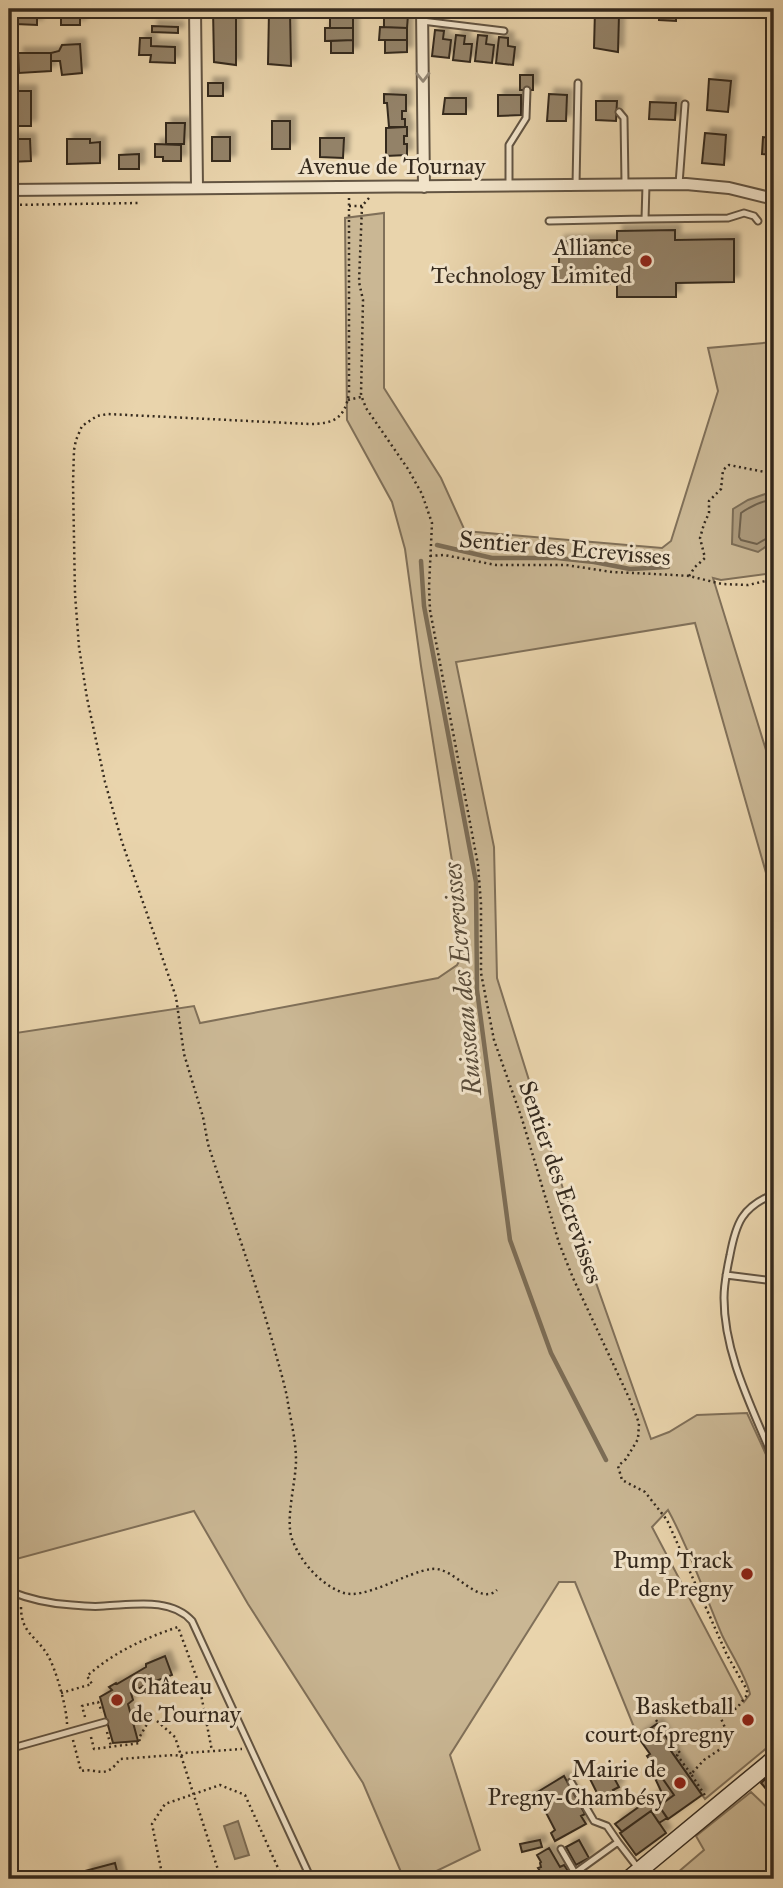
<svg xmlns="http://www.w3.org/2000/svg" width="783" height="1888" viewBox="0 0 783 1888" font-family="'IM FELL Great Primer',serif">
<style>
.green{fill:#cab794;stroke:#807059;stroke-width:2;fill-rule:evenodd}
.water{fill:#ac9a7c;stroke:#7c6d56;stroke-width:2}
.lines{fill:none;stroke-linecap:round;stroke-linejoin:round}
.shore{stroke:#70624d;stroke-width:2}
.stream{stroke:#7c6d56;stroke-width:4.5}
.building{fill:#938268;stroke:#352a1e;stroke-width:2;filter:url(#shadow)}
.lane-casing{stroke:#625442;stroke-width:9}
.street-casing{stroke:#625442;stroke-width:14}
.secondary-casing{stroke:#352a1e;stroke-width:19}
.path{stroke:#352a1e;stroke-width:2.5;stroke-dasharray:2 3.5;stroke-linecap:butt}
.lane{stroke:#f1e3c9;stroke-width:5}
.street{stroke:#f1e3c9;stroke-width:10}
.secondary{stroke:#f1e3c9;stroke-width:16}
.oneway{stroke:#938674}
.poi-dot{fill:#8f2418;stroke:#f1e3c9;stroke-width:2.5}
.labels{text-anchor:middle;stroke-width:6;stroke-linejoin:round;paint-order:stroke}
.street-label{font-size:24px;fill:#352a1e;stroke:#f1e3c9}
.poi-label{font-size:24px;fill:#352a1e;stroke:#f1e3c9;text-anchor:end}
.water-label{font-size:26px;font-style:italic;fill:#594c3a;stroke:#f1e3c9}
</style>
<defs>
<filter id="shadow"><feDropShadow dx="5.5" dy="-5.5" stdDeviation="2" flood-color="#0004"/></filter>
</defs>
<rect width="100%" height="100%" fill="#e9d4ac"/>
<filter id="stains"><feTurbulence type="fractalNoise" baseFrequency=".00286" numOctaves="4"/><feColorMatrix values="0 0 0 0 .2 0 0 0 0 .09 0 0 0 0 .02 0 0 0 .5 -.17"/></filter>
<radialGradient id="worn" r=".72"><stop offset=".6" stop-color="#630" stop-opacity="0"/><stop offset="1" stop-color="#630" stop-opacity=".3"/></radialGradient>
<path class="green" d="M384,213V388L441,478L465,531L662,548L671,541L718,391L708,348L774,342V573L721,580L713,578L774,776V901L695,623L456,662L494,847L497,978L564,1192L651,1439L669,1432L697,1415L747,1413L774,1472V1742L705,1799L671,1751L674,1748L657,1724L638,1737L575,1582H559L450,1755L480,1850L420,1879H404L363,1783L248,1604L194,1511L9,1561V1034L194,1006L200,1023L438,978L457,965L466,949L421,666L405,549L392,502L347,420L345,218ZM668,1510C689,1548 705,1595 722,1635C731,1654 746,1676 750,1694L744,1702L652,1527Z
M751,1792L774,1814V1879H670L704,1850L696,1836Z"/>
<path class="water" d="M768,493L774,494V541L758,552L732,544L733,509L748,500Z
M238,1821L249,1855L235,1859L224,1826Z"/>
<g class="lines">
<path class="shore" d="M774,500C762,500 751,506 741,513L739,537L741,540L757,544L769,537L774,536"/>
<path class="stream" d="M437,545L492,558H557L594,562L630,569L668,567
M421,561L424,606L476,882L477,990L510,1240L551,1353L606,1460"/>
</g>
<path class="building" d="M11,9H34V12H37V25L16,24L17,16H11Z
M213,9H236V65L214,62Z
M335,9H347V15H353V28H330V15H336Z
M390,9H401V15H408L407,28L384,27V15L390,14Z
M654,9H681V14H676V21L659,20V14H654Z
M595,10H612V15H619L618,52L594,48Z
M269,11L290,12L291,66L268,64Z
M61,13H80V25H61Z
M152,26L178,27V33L152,32Z
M380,27L407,28V40H379Z
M325,28H353V40L325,41Z
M435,30L444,31L443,39L451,40L449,58L432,56Z
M456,35L465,36L464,44H472L470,62L453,60Z
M478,35L487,36L486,44L494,45L492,63L475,61Z
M499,37L508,38V46L515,47L513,65L496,63Z
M140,38H151V46L175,47V63L150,62L151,55H139Z
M353,40V53H331V41Z
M385,40H407V52L385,53Z
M80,44L82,73L62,75L60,61H51V53L59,51L62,45Z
M18,53H51V71L19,73Z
M520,75H533V90H520Z
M709,79L731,81L728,112L707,110Z
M208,83H223V96H208Z
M10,91H31V126H11Z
M384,94L406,95V111H402V119H405V127H389L387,103H384Z
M549,94L567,95L566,121H547Z
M498,95H521V115L498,116Z
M445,98H466V114H443Z
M596,101H617L616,121L596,120Z
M650,102L676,103L675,120L649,119Z
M272,121H290V149H272Z
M166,123H185L184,144H166Z
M405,127H407V136H404V144H407V155L386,156V128Z
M772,127H774V155L762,154L763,137L771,138Z
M705,133L726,135L724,165L702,163Z
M212,137H230V161H212Z
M320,138H344L343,158L320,157Z
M9,139H30L31,161L9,162Z
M67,139H90V143L100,142V163L67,164Z
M155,144L181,145V161H163V157H155Z
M139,154V169H119V155Z
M675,230V240L734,239V282L676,283V297H617V284H559V241L617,240V231Z
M165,1656L172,1675L145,1685L131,1693L133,1700L128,1704L138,1741L113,1743L100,1697L112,1690L109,1687L116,1683L117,1684L146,1667V1664Z
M657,1724L674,1749L671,1751L702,1795L668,1819L659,1806L674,1795L647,1756L650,1754L638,1737Z
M774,1771V1798L761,1783Z
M603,1772L605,1777L612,1774L619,1787L613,1790L616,1795L602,1803L590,1779Z
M658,1772L674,1795L659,1806L667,1818L659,1823L651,1811L622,1832L615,1824L661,1791L653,1774Z
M564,1776L585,1814L581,1816L586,1824L555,1841L551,1833L555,1830L540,1801L531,1807L526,1799Z
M651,1811L666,1833L636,1855L620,1833Z
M540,1840L542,1847L522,1852L520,1844Z
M579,1840L589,1858L576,1865L566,1847Z
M549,1848L560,1867L564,1865L570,1874L567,1876L569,1879H542L541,1877L543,1876L538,1868L541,1867L540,1863L541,1862L537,1855Z
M115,1863L119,1879H87L85,1871Z"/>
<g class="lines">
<defs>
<path id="lane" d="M422,21L504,31
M619,112L624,118L625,183
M679,184L685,104
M576,185L578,83
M646,185L645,219L728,218L744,213L754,216L758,221
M509,187V145L526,118L527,90
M549,221L645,219
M774,1194C742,1207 736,1223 730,1255C727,1269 724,1283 724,1298C724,1355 753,1409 774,1461
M726,1275L774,1281
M9,1591C29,1599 50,1604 72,1605C82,1606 94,1607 104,1606C132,1605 171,1597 192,1621L311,1879
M9,1749L105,1722
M571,1782L594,1821L607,1826L618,1842
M561,1849L575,1873L618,1842L638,1868"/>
<path id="street" d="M195,9L197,188
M422,9L424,187
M9,190L686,184L729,188L774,199"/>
<path id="secondary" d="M629,1879L774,1759"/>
</defs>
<use href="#lane" class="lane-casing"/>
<use href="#street" class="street-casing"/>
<use href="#secondary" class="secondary-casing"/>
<path class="path" d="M349,198V393C345,419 333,424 309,424L108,414L97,416L82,426L76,440L74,450L73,483L75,594L79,647L87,698L105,782L122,842L176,997L184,1054L203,1117L208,1144C230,1213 256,1281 275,1351C279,1366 284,1382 287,1397C290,1417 296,1440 296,1460C296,1482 285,1519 292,1539C300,1561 319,1583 341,1592C363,1602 408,1571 432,1569C454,1566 478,1607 497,1590
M369,198L362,206L359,282L363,300L361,395L366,408L408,469L422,494L432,523L429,587L430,610L478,865L481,904V973L494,1040L522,1119L559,1243L573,1278L630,1400L639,1423L638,1439L626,1459L618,1466L622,1480L645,1492L667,1520L727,1655L747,1690V1695L737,1708L720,1716L731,1742L704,1760L691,1774L706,1797
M9,205L139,203
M349,206H362
M348,400L361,397
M430,556L444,555L496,565H566L612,572L674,575L689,576L722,584L748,585L774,579
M689,576L695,567L705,558L700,538L704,524L709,513V501L721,489L723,470L729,465L770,473L774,476
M21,1607C21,1633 36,1636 47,1654C56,1668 67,1709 67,1724
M61,1693L92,1684L87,1676C114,1652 145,1638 178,1627L199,1684L212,1751
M85,1717L82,1706L98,1702L102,1712
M656,1720L680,1753L677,1755L691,1774
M157,1721L175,1737L221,1879
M107,1732L111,1746
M91,1737L94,1749L140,1743L139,1738L147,1724
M73,1740L81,1771C98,1767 105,1781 120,1759L174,1755L181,1756L185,1753L242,1749
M163,1879L152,1824L165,1804L220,1785L245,1795L283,1879H281"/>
<use href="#lane" class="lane"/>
<use href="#street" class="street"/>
<use href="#secondary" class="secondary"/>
</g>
<defs><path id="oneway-chevron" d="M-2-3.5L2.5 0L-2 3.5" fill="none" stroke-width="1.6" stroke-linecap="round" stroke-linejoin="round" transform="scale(1.75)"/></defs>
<use class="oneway" href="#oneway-chevron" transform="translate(423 77) rotate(89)"/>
<g class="poi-dot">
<circle cx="646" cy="261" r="7"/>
<circle cx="747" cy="1574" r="7"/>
<circle cx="117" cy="1700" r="7"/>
<circle cx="748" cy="1720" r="7"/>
<circle cx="680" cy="1783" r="7"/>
</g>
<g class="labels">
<g class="street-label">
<text x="392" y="174">Avenue de Tournay</text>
<text transform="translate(565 548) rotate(5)" y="8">Sentier des Ecrevisses</text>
<text transform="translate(561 1182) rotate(71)" y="8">Sentier des Ecrevisses</text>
</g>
<g class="poi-label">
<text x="632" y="255">Alliance<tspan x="632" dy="28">Technology Limited</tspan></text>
<text x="733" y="1568">Pump Track<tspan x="733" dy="28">de Pregny</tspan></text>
<text x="131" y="1694" text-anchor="start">Château<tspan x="131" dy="28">de Tournay</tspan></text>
<text x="734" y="1714">Basketball<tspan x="734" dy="28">court of pregny</tspan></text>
<text x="666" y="1777">Mairie de<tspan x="666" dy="28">Pregny-Chambésy</tspan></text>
</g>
<g class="water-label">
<text transform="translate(462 979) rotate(-95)" y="9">Ruisseau des Ecrevisses</text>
</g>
</g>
<rect width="783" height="1888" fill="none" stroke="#e9d4ac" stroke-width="35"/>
<rect x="10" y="10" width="762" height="1867" fill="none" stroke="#352a1e" stroke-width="3.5"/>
<rect x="18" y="18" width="748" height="1853" fill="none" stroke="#352a1e" stroke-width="2"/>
<rect width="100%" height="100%" filter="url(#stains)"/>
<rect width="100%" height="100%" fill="url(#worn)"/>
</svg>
